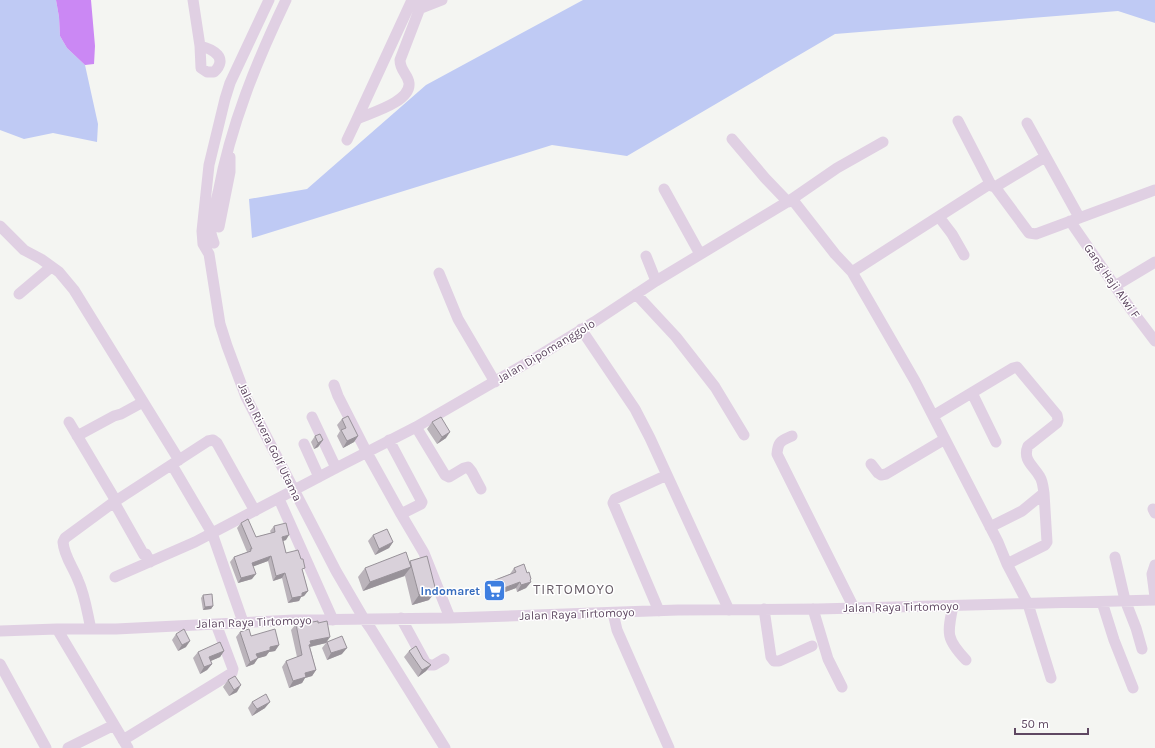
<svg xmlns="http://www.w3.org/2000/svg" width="1155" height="748" viewBox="0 0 1155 748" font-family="Karla,sans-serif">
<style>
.green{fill:#bfcaf4}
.water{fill:#cb88f4}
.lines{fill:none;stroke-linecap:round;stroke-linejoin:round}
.minor{stroke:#e0d0e3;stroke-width:11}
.wall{fill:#bbb4bb}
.shaded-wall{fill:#989299}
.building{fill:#d9d1da;stroke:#989299}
.labels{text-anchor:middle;stroke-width:3;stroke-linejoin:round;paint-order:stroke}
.street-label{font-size:12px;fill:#5f4862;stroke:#fff}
.shop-label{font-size:12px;font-weight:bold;fill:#366cbe;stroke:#fff;text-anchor:end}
.quarter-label{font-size:14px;letter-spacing:1px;fill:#685e68;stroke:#fff}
</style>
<rect width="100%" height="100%" fill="#f4f5f2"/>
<path class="green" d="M0,0H56L59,17L60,36L67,48L85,65L98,124L97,142L53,133L24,139L0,130Z
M583,0H1155V23L1118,11L835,34L627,156L552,145L252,238L249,199L307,189L426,85Z"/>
<path class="water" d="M56,0H91L95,46L94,64L85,65L67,48L60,36L59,17Z"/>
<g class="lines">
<path class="minor" d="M193,0L200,46L201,68L207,72H214C229,58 213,49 200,46
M269,0L230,83L225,99L209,165L202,231L203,244L209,254L220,324L227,346L246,397L336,571L364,619L371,629L445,748
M416,7L419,9L442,0
M357,119L412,0
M958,121L991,185
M1027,123L1079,217
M732,139L765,178L788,202
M347,140L357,119C370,113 411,102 409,83C408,74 400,71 400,60L423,0
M995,187L1045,157
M664,189L700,254
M792,199L835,254L852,272L870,303L915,381L998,542L1007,564L1028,604L1051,678
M939,217L952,234L964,255
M1070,221L1130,308L1155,341
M0,226L24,250L41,259L59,272L74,290L179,460
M219,227L230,172V157
M214,243C213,240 211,235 211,232C210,223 216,202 218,193C231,124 256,63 286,0
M646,256L656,281
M852,272L988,185L995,187L1029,233L1036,234L1155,190
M439,273L458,319L495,382
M1115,286L1155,262
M19,294L51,267
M636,294L676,337L715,387L744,435
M581,329L635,409L650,438L729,610
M334,385L338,396L366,451L401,514L424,553L450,618
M972,393L996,442
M933,416L1013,368L1017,367L1057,415L1058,420L1057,423L1028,446C1022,460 1034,466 1040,477C1043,482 1043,488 1044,493L1022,511L990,527
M312,417L336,468
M69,422L116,501
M416,427L445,475L449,477L464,468L468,467L472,472L481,489
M77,436L114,416L121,414L143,402
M792,436C781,441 778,441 777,454L854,608
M389,440L422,502L421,504L401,514
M304,444L319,477
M871,464L878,473L881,475L886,474L945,439
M172,465L212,533L243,622
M279,499L333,620
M114,502L144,555L146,554L150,562
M1153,509L1155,513
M1115,557L1125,600L1136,628L1142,649
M1007,564L1045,545L1047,542L1044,493
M1155,565L1152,574L1155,597
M115,577L195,542L336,468L416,427L532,360L594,322L656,281L792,199L837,168L883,142
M1102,602L1114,640L1133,688
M953,606C947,634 946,639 966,660
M764,609L771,657L774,661H779L812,646
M813,609L828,659L842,687
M659,611L613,503L615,499L667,475
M613,613L617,630L669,748
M401,618L425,662L429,665H434L444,659
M57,629L128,748
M91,629C87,612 85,595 78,580C73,567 64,556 63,542L65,538L114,502L208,441L213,440L217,443L255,511
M0,631L57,629H116L294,620L450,618L678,610L818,609L1155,600
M0,664L46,748
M123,740L232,673L233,669L216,624
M68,748L114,725"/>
</g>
<path class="wall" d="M342,419L358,436L354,442L343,448L337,436L340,431L337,425Z
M432,422L446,438L437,444L427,429Z
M315,436L323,440L318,447L314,449L311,442Z
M241,523L256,537L271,533L270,531L274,526L286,540L283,541L286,553L303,572L308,591L304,596L301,597L299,601L288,603L282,578L273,581L268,561L253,566L252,579L238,583L230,562L234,557L247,552L237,528Z
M373,535L393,542L389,548L375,555L368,541Z
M410,561L429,600L412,605L405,576L363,591L358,577L365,568L409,562Z
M514,568L527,573L531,582L526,588L517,592L516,588L489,598L485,588L490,582L510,574Z
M203,595L213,606L211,609L203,610L201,598Z
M318,623L327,642L342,654L327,660L322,648L326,643L310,647L316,670L312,676L305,678L302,683L289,688L282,667L286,661L297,657L291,630L296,624Z
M240,632L251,636L279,645L275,651L269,652L266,656L258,658L254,664L246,667L236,637Z
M176,634L186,647L178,651L172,640Z
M224,651L220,657L210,661L212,664L207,670L200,674L193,658L198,652Z
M409,651L423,659L431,665L426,671L418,677L404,657Z
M228,680L237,692L229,696L223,687Z
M252,702L265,708L252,716L248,708Z"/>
<path class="shaded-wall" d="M450,432L446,438L437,444L442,437Z
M358,436L354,442L343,448L347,441Z
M323,440L318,447L314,449L318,443Z
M289,535L286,540L279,542L282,537Z
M393,542L389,548L375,555L379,549Z
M271,556L268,561L249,568L252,563Z
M411,567L404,576L363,591L370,582Z
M285,573L282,578L273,581L276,576Z
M256,574L252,579L238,583L241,578Z
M531,579L529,583L531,582L526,588L517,592L521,585Z
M520,582L516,588L489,598L493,592Z
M308,591L304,596L301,597L299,601L288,603L292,598L302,593Z
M436,591L429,600L412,605L419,595Z
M213,606L211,609L203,610L205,607Z
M330,637L326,643L309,647L310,641Z
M190,641L186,647L178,651L182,645Z
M279,645L275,651L269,652L266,656L252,660L256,654L270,647Z
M347,648L342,654L327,660L331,653Z
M224,651L220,657L204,664L209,657Z
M258,658L254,664L246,667L250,662Z
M212,664L207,670L200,674L204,667Z
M431,665L426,671L418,677L422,670Z
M316,670L312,676L305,678L302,683L289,688L293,681L305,673Z
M241,685L237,692L229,696L234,690Z
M270,702L265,708L252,716L257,709Z"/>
<path class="building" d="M348,416L358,436L347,441L341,430L346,428L342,419Z
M441,417L450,432L442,437L432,422Z
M320,434L323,440L318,443L315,436Z
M248,519L256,537L275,532L274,526L286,523L289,535L282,537L286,553L298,550L301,559H303L305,568L302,569L308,591L302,593V596L292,598L285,573L276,576L271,556L252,563L256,574L241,578L234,557L251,551L250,549H252L241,523Z
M387,529L393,542L379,549L373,535Z
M406,552L411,567L370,582L365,568Z
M427,556L436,591L419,595L410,561Z
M524,564L527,573L529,572L531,579L530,580L531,582L521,585L520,582L493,592L490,582L516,572L514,568Z
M212,594L213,606L205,607L203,595Z
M306,621L307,623L318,621V623L327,621L330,637L310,641L311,644L309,645L316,670L305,673L306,677L293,681L286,661L302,655L296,624Z
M184,629L190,641L182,645L176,634Z
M249,629L251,636L275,629L279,645L270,647V650L256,654L258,658L250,662L240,632Z
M342,636L347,648L331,653L327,642Z
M220,642L224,651L209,657L212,664L204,667L198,652Z
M416,646L423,659L431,665L422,670L409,651Z
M235,676L241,685L234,690L228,680Z
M266,694L270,702L257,709L252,702Z"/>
<defs>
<symbol id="supermarket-square" viewBox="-11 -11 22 22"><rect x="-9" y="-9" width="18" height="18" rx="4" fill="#3f7fe0" stroke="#fff"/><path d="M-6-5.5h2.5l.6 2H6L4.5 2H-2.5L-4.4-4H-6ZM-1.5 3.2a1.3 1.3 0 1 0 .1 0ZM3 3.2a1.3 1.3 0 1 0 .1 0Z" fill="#fff"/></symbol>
</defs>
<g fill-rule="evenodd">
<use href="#supermarket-square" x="482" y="578" width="25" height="25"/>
</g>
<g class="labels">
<g class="street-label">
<text transform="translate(1112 281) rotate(55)" y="4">Gang Haji Alwi F</text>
<text transform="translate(546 351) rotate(-31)" y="4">Jalan Dipomanggolo</text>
<text transform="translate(270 442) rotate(64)" y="4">Jalan Rivera Golf Utama</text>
<text transform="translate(901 607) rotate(-1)" y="4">Jalan Raya Tirtomoyo</text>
<text transform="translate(577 614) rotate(-2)" y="4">Jalan Raya Tirtomoyo</text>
<text transform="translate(254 622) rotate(-2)" y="4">Jalan Raya Tirtomoyo</text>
</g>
<g class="shop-label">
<text x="480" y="595">Indomaret</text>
</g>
<g class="quarter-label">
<text x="574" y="594">TIRTOMOYO</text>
</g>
</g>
<path d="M1015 728v6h73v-6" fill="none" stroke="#5f4862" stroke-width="2"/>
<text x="1021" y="728" font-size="12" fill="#5f4862" stroke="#ffffff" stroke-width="3" paint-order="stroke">50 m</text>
</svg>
